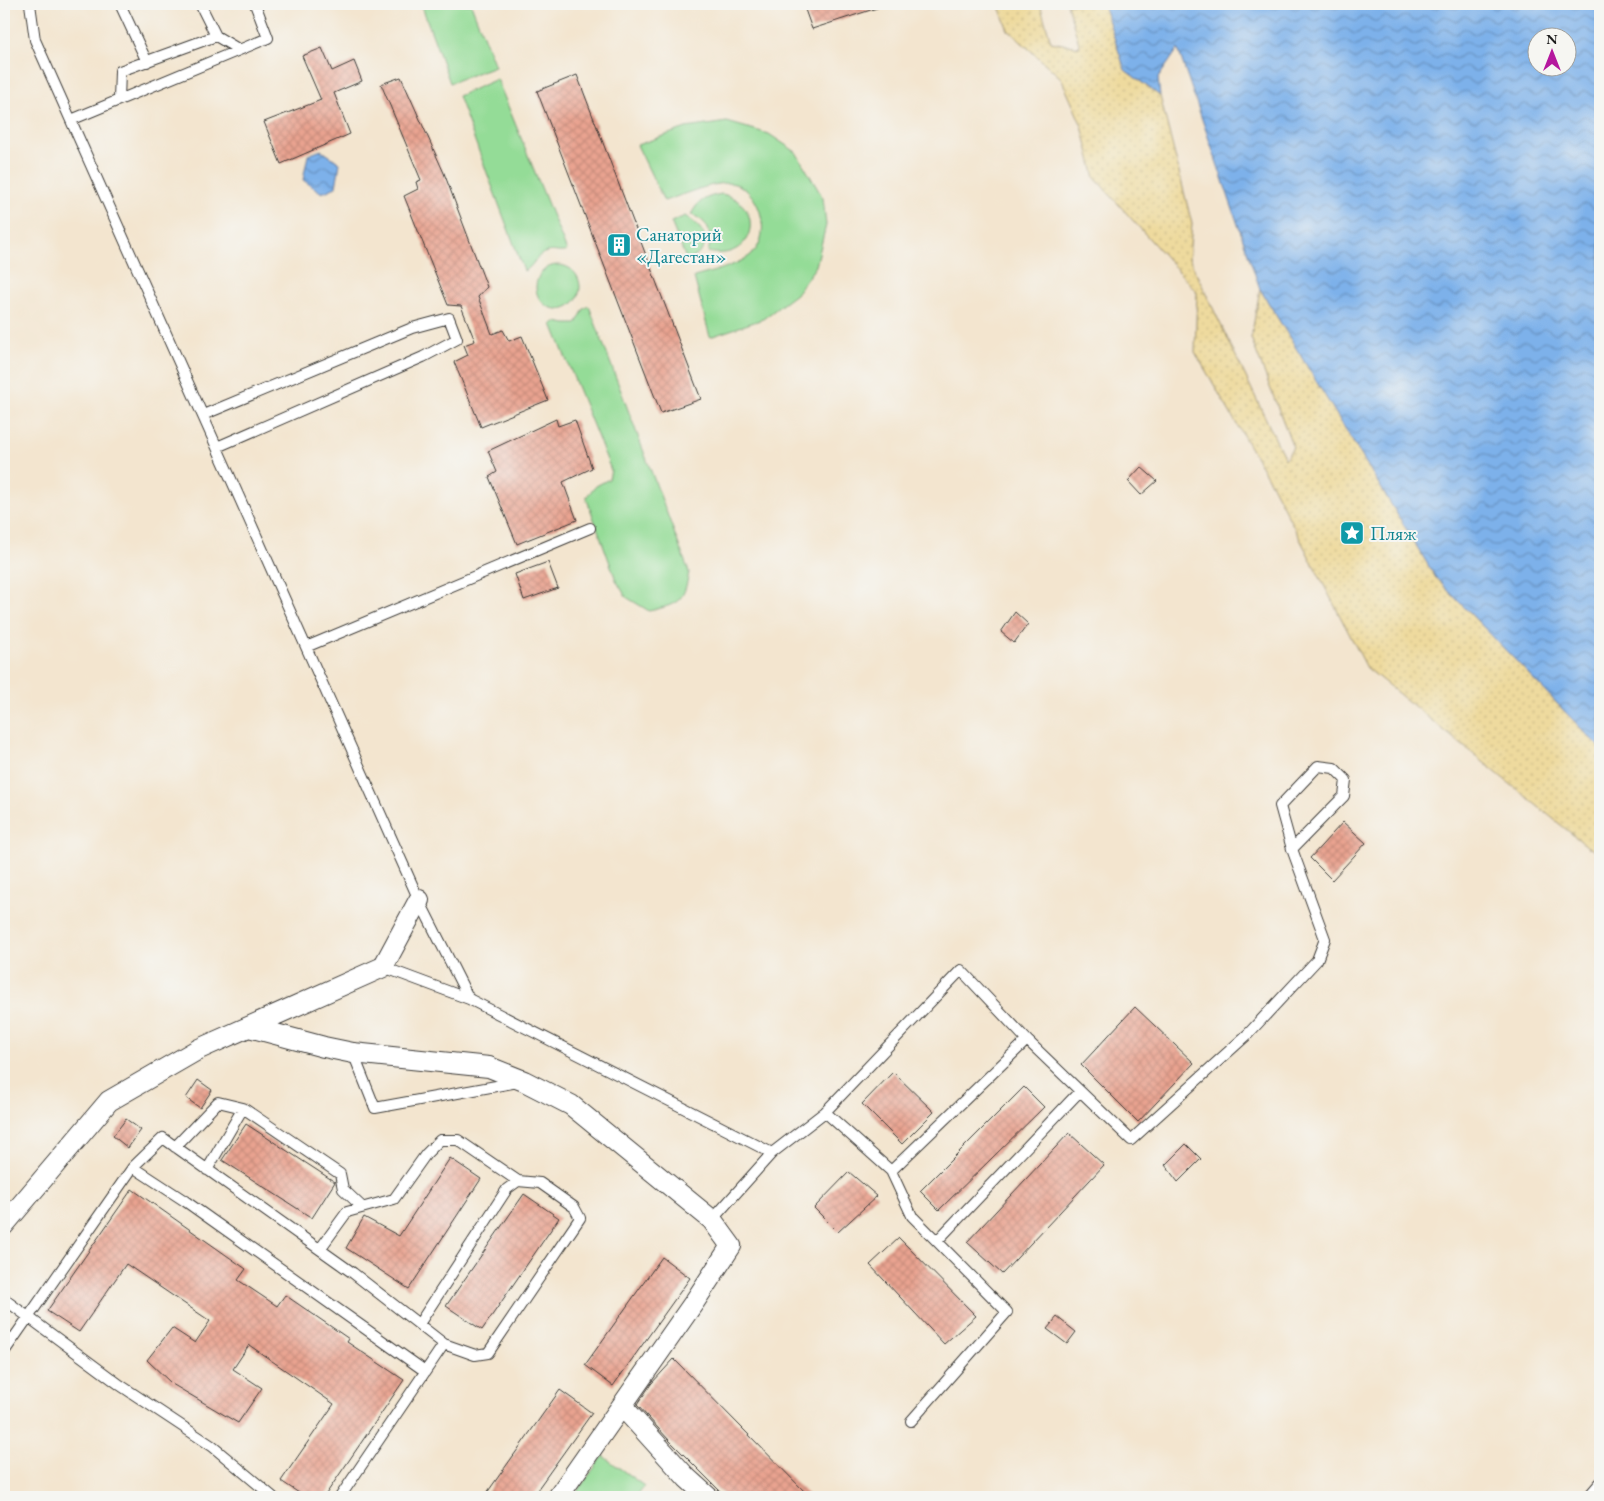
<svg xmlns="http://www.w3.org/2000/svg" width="1604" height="1501" viewBox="0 0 1604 1501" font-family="'EB Garamond',serif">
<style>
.green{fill:#94dc97;stroke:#587c5a}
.sand{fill:url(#sand-dots);stroke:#857b5d}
.water{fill:url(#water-waves);stroke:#4c6683;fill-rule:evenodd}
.building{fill:url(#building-cross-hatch)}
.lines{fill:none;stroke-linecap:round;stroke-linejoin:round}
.lane-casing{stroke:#3c3a37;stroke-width:12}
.street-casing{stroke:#3c3a37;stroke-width:22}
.lane{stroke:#fff;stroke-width:10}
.street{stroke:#fff;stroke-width:20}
.labels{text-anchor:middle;stroke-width:4;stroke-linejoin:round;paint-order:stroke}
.culture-label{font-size:19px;fill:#0d838f;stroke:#f6f6f2;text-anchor:start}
</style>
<defs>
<pattern id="sand-dots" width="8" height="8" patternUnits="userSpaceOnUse" patternTransform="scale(1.25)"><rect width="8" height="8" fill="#eeda9e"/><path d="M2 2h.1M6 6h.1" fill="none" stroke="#ccba88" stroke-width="1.8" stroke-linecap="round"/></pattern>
<pattern id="water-waves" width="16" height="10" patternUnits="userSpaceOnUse" patternTransform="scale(1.25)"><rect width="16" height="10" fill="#7db1ea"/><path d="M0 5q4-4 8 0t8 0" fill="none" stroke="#668fbd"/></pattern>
<pattern id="building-cross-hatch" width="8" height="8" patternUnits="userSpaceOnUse" patternTransform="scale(1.25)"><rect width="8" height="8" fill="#e9a390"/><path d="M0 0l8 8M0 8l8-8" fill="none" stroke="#c78c7c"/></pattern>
</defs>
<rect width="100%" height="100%" fill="#f6f6f2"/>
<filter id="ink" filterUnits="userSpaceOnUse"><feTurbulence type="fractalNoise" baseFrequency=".02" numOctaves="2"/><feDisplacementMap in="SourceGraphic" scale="10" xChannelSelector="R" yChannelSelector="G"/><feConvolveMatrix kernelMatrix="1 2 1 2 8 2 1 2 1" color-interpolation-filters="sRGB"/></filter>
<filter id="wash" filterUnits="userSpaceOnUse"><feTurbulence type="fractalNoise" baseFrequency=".0096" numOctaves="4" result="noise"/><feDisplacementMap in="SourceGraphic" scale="20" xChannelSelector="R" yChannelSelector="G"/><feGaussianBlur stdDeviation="1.12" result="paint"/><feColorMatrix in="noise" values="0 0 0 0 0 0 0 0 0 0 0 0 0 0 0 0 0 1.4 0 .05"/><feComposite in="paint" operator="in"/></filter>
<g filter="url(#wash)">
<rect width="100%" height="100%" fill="#f3e5cf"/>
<path class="green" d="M421,4H471L495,66L450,83Z
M497,79L567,251C560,254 554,250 547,252C535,255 534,267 524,271L458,96Z
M727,122L769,134L796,152L823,198L826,225L816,266L796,294L763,319L710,337L694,277C712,272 732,267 748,257C774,240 762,192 735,184C718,179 681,196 664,201L637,145L686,128Z
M722,194C768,205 754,263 708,252C713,235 709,220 691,215C697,201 707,196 722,194Z
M685,216C708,230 715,248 687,261L671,222Z
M536 287a22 22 0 1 1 44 0a22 22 0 1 1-44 0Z
M589,306L689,572C684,602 679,604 649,611L626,597L616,580L586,497L596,486L609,479L611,470L552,324L556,322L566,324H576L584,309Z
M603,1456L644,1486L636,1497H573Z"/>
<path class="sand" d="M998,4H1040L1051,42L1080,47L1067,4H1103L1125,70L1160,96L1192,224L1189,258L1285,459L1293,447L1251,338L1260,289L1436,578L1600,748V853L1588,847L1367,668L1273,487L1195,352L1197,292L1095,178L1082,126L1061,78L1008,30Z"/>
<path class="water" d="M1103,4H1600V748L1436,578L1260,289L1178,49L1158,78L1160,96L1125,70ZM1536,38H1566V68H1536Z
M321,150L340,163L336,187L322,193L303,180L308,155Z"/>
<g id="blocks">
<path class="building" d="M803,4H880V7L812,29Z
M322,48L332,71L354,61L362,81L334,93L350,134L281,164L264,122L321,100L302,56Z
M577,75L701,399L661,413L537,91Z
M401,77L444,173L487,287L478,297L492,334L503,330L509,341L522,336L548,400L481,427L454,362L468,355L464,345L475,341L461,306L448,305L404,196L418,189L416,182L421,180L381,84Z
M556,419L558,426L575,420L592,468L563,482L577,520L517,544L489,477L497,472L488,451Z
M1141,467L1157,481L1141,495L1128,481Z
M548,562L558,588L524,600L515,574Z
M1015,612L1028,624L1014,643L1001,632Z
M1343,822L1366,843L1332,880L1310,858Z
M1135,1007L1194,1063L1138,1122L1081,1065Z
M893,1072L934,1112L902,1144L862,1104Z
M198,1080L212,1090L200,1108L186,1098Z
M1024,1087L1044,1107L939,1210L920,1191Z
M126,1119L141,1130L128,1148L113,1136Z
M246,1124L335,1182L312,1218L222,1160Z
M1069,1133L1104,1165L1002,1274L967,1242Z
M1186,1144L1201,1159L1178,1182L1165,1165Z
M450,1158L481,1179L409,1289L346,1248L364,1217L399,1236Z
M849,1172L877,1196L838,1232L814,1208Z
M132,1189L246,1269L238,1280L277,1306L285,1295L349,1339L347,1342L404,1380L324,1497H305L281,1481L334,1404L249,1345L233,1369L262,1388L238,1423L172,1384L147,1360L172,1328L195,1343L210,1321L126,1264L79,1332L47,1311Z
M524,1194L559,1218L482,1330L446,1306Z
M899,1238L976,1316L944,1344L870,1265Z
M662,1257L690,1278L613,1386L585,1365Z
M1057,1317L1076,1332L1067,1344L1047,1329Z
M674,1359L810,1497H726L669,1440L637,1405L651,1384Z
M560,1390L592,1413L532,1497H484Z"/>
</g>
</g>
<g filter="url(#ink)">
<use href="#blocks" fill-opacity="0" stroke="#3c3a37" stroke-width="1"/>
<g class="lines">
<defs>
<path id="lane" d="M30,4L35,40L419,900L469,999L772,1153L825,1112L961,970L1027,1040L1131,1140L1248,1034L1317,960L1325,939L1292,849L1344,796L1346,780L1334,768L1318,766L1280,806L1292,849
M120,4L147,62
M200,4L216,36
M4,6L5,4
M119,100L120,71L216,36L238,49
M71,120L268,38L255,4
M203,415L412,328L449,318L457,339L423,357L217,447
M306,647L590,528
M383,967L469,999
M353,1053L375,1108L518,1082
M825,1112L891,1171L912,1216L1007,1312L911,1421
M175,1147L218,1102L243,1108L340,1174L343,1189L362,1207
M133,1167L185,1201L425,1371
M207,1170L243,1108
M891,1171L1027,1040
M712,1220L772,1153
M937,1241L1080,1091
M320,1249L347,1212L394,1199L426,1154L440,1140H458L518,1181
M4,1299L120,1385L212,1446L273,1497
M419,1324L507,1189L518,1181L540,1183L574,1207L580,1218L488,1353L475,1355L444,1344
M4,1352L133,1167L163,1138L353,1273L444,1344L340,1497
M1588,1497L1600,1483"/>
<path id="street" d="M249,1027L324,1047L353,1053L489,1067L524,1081L571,1105L712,1220L731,1246L695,1301L558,1497
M4,1225L109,1101L199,1049L383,967L419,900
M622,1406L687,1478L708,1497"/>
</defs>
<use href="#lane" class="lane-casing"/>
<use href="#street" class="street-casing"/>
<use href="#lane" class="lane"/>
<use href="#street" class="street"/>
</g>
</g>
<defs>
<symbol id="building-square" viewBox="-11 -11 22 22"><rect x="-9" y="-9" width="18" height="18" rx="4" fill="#0f9aa8" stroke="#f6f6f2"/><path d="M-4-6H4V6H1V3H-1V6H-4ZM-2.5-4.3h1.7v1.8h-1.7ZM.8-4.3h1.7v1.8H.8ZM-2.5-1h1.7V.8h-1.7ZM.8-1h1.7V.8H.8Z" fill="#fff"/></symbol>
<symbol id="sight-square" viewBox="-11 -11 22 22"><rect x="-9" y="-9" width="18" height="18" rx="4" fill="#0f9aa8" stroke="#f6f6f2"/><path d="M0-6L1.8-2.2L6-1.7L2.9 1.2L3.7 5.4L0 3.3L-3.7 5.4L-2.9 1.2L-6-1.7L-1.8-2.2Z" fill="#fff"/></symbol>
</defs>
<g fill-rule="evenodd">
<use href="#building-square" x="605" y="231" width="28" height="28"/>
<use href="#sight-square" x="1338" y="519" width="28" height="28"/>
</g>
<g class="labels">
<g class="culture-label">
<text x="636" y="241">Санаторий<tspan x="636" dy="22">«Дагестан»</tspan></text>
<text x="1370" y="540">Пляж</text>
</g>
</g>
<rect width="1604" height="1501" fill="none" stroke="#f6f6f2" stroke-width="20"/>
<g transform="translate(1552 52)"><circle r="24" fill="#f6f6f2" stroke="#9f9f9c"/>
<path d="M0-4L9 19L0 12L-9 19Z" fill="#b5179e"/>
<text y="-8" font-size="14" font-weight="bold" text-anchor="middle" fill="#1c1c1c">N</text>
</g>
</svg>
